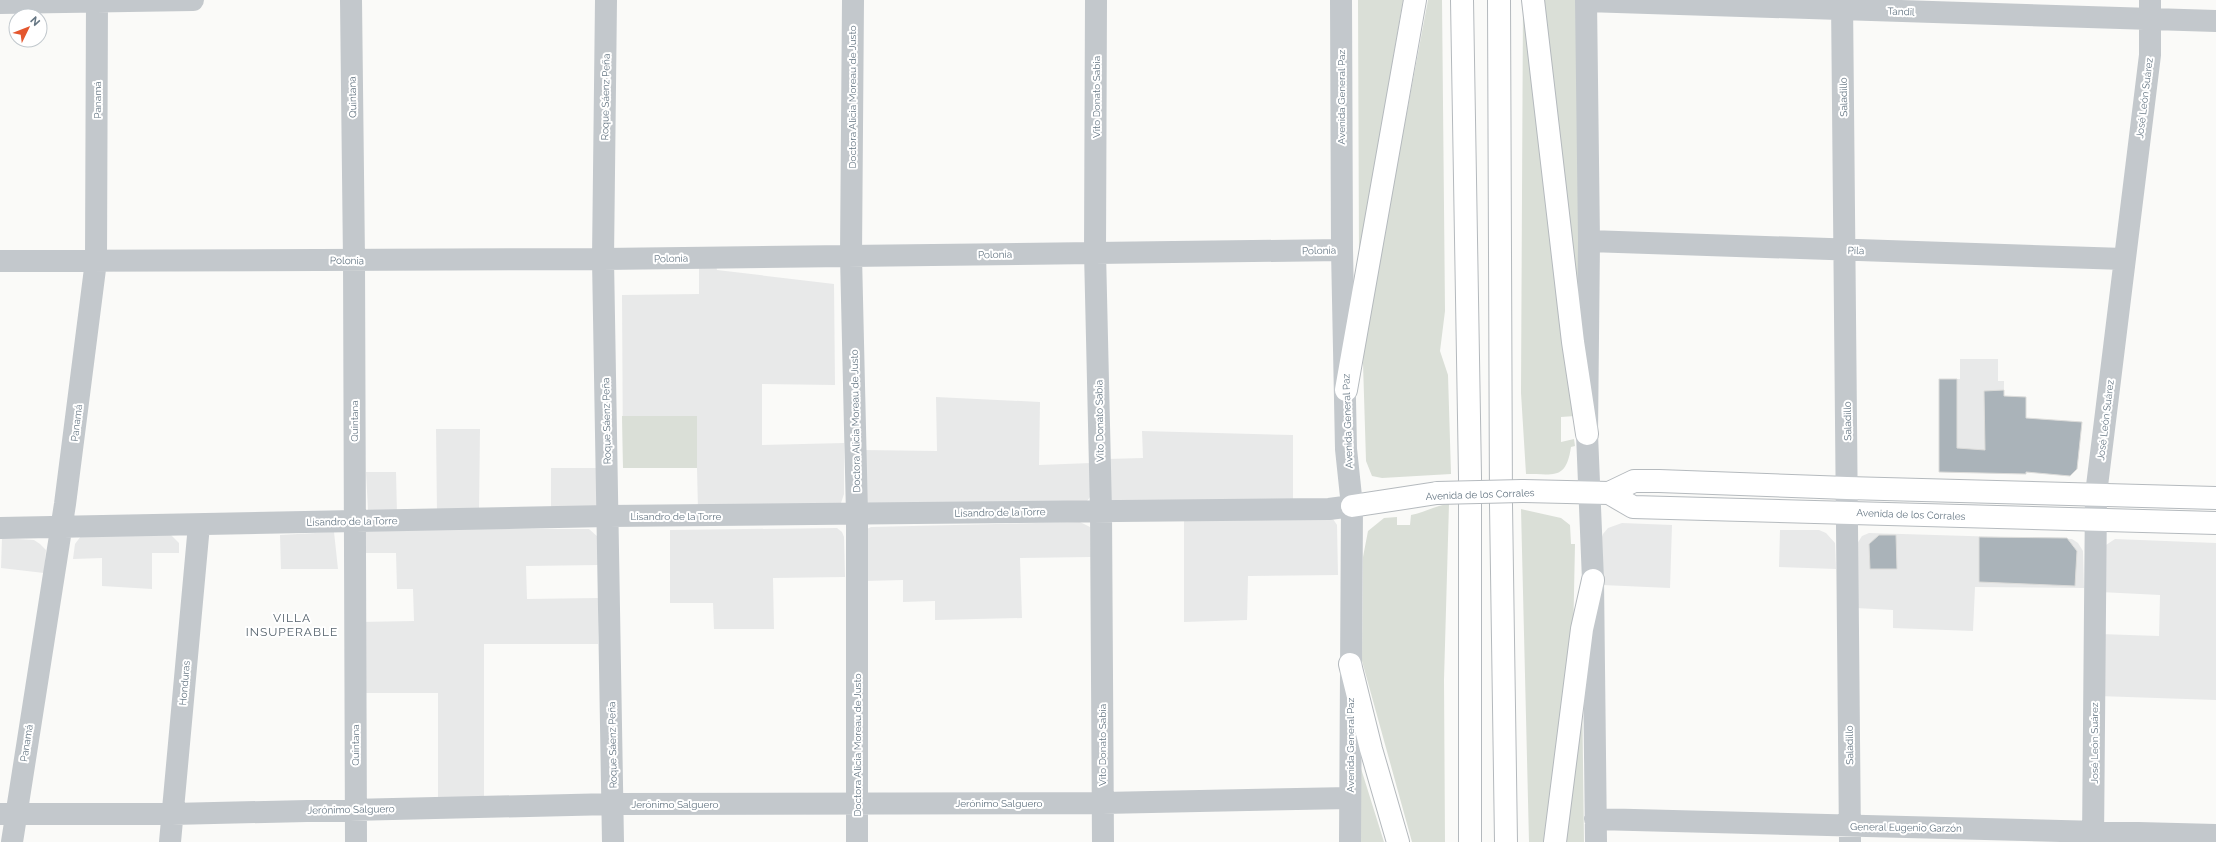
<svg xmlns="http://www.w3.org/2000/svg" width="2216" height="842" viewBox="0 0 2216 842" font-family="Raleway,sans-serif">
<style>
.built{fill:#e8e9e9}
.green{fill:#dadfd7}
.building{fill:#aab3b9;stroke:#dcdcda}
.lines{fill:none;stroke-linecap:round;stroke-linejoin:round}
.major-casing{stroke:#b5babe;stroke-width:24}
.highway-casing{stroke:#b4b9bd;stroke-width:24}
.minor{stroke:#c3c8cc;stroke-width:22}
.major{stroke:#fff;stroke-width:22}
.highway{stroke:#fff;stroke-width:22}
.major-bridge-casing{stroke:#b5babe;stroke-width:24;stroke-linecap:butt}
.major-bridge{stroke:#fff;stroke-width:22}
.labels{text-anchor:middle;stroke-width:4;stroke-linejoin:round;paint-order:stroke}
.street-label{font-size:10px;fill:#657683;stroke:#fff}
.quarter-label{font-size:12px;letter-spacing:1px;fill:#57646e;stroke:#fff}
</style>
<rect width="100%" height="100%" fill="#fafaf8"/>
<path class="built" d="M699,265H716L717,270L834,284L835,385L762,384V445L844,443V494L840,506L698,510L697,468H623L622,295L699,294Z
M1960,359H1998V381H2004L2003,472H1939V379H1960Z
M936,397L1040,402L1039,465L1091,463L1090,497L1087,501L867,506L861,450L937,451Z
M436,429H480L479,512L437,513Z
M1142,431L1293,435V499L1111,505L1106,459L1143,458Z
M551,468H597L599,501L594,509L551,511Z
M366,472H396L397,514L368,510Z
M1333,519L1337,525L1338,575L1248,576L1247,620L1184,622V520Z
M1080,522L1090,527L1091,557L1020,558L1022,618L935,620V601L903,602V580L864,581L867,529L871,527Z
M1622,523L1672,525L1670,588L1602,585L1601,540L1603,534L1608,528Z
M837,528L842,532L844,537L845,577L773,578L774,629H714L713,603H670V530Z
M365,529H589L598,537L599,565L526,566L527,599L598,598V644H484V798H438V693H359V622L414,621L413,589H397L396,553H359Z
M1780,530H1819L1826,533L1835,543L1836,569L1779,567Z
M334,532L338,569H281L280,535Z
M1869,533L2072,539L2078,543L2083,551L2084,588L1975,587L1973,631L1893,628V610L1856,608L1857,544L1862,536Z
M171,535L179,543V553H152V589L102,586V558L73,559L75,544L81,536Z
M2,538L34,540L40,544L46,550L44,573L1,568Z
M2115,539L2216,543V700L2098,696L2100,634L2159,636L2160,595L2100,592L2106,545Z"/>
<path class="green" d="M1358,0H1403L1359,258Z
M1428,0H1442L1445,311L1440,351L1448,375L1451,474L1382,478L1372,476L1366,461L1363,363L1365,335Z
M1523,0L1575,416L1561,417V442L1574,439L1575,446L1571,447C1566,480 1555,474 1526,474L1521,393Z
M1541,0H1577L1579,294H1576Z
M622,416H697V468H623Z
M1449,504L1444,680L1445,842H1412L1362,661L1363,557L1368,531L1384,518L1397,517V525H1410L1411,515C1424,513 1436,505 1449,504Z
M1521,509L1561,518L1570,525L1571,544H1575L1573,642L1550,842H1529Z
M1582,681L1584,842H1564Z
M1358,759L1384,842H1359Z"/>
<path class="building" d="M1939,379H1957V448L1985,450L1984,391L2004,390V396L2026,397V418L2082,422L2077,469L2070,476L2026,472V474L1939,472Z
M1879,535H1896L1897,569H1870L1869,544Z
M1979,537L2067,538L2077,551L2075,586L1979,582Z"/>
<g class="lines">
<defs>
<path id="major" d="M1522,491L1609,493L1634,481H1659L1847,488L2216,498
M1609,493L1633,507L2216,523
M1352,506L1437,493"/>
<path id="highway" d="M1462,0L1470,477V842
M1499,0L1501,505L1506,842
M1533,0L1573,342L1587,434
M1346,390L1415,0
M1350,664L1371,749L1398,842
M1555,842L1582,629L1593,580"/>
</defs>
<use href="#major" class="major-casing"/>
<use href="#highway" class="highway-casing"/>
<path class="minor" d="M351,0L354,260L356,842
M606,0L603,259L613,842
M853,0L851,256L857,514V842
M1096,0L1095,252L1101,511L1103,842
M1341,0L1342,250L1346,449L1352,506L1350,842
M1586,0L1589,241L1587,434L1593,580L1596,842
M1842,0L1850,842
M1586,1L2216,21
M0,3L193,0
M1589,241L2124,259
M0,261L603,259L1342,250
M0,528L608,516L1329,509L1352,506
M0,814H172L613,804L1103,803L1350,798
M1595,819L2216,835
M12,842L65,504L96,261L97,0
M170,842L199,525
M2093,842L2096,494L2150,55V0"/>
<use href="#major" class="major"/>
<use href="#highway" class="highway"/>
<defs>
<path id="major-bridge" d="M1437,493L1522,491"/>
</defs>
<use href="#major-bridge" class="major-bridge-casing"/>
<use href="#major-bridge" class="major-bridge"/>
</g>
<g class="labels">
<g class="street-label">
<text transform="translate(1901 11) rotate(2)" y="4">Tandil</text>
<text transform="translate(352 97) rotate(-91)" y="4">Quintana</text>
<text transform="translate(605 97) rotate(-89)" y="4">Roque Sáenz Peña</text>
<text transform="translate(852 97) rotate(-90)" y="4">Doctora Alicia Moreau de Justo</text>
<text transform="translate(1096 97) rotate(-90)" y="4">Vito Donato Sabia</text>
<text transform="translate(1341 97) rotate(-90)" y="4">Avenida General Paz</text>
<text transform="translate(1843 97) rotate(-91)" y="4">Saladillo</text>
<text transform="translate(2144 98) rotate(-83)" y="4">José León Suárez</text>
<text transform="translate(97 100) rotate(-90)" y="4">Panamá</text>
<text transform="translate(1319 250) rotate(-1)" y="4">Polonia</text>
<text transform="translate(1856 250) rotate(2)" y="4">Pila</text>
<text transform="translate(995 254) rotate(-1)" y="4">Polonia</text>
<text transform="translate(671 258) rotate(-1)" y="4">Polonia</text>
<text transform="translate(347 260) rotate(1)" y="4">Polonia</text>
<text transform="translate(2105 420) rotate(-83)" y="4">José León Suárez</text>
<text transform="translate(354 421) rotate(-90)" y="4">Quintana</text>
<text transform="translate(606 421) rotate(-91)" y="4">Roque Sáenz Peña</text>
<text transform="translate(855 421) rotate(-91)" y="4">Doctora Alicia Moreau de Justo</text>
<text transform="translate(1099 421) rotate(-91)" y="4">Vito Donato Sabia</text>
<text transform="translate(1347 421) rotate(-92)" y="4">Avenida General Paz</text>
<text transform="translate(1847 421) rotate(-91)" y="4">Saladillo</text>
<text transform="translate(76 423) rotate(-83)" y="4">Panamá</text>
<text transform="translate(1480 494) rotate(-2)" y="4">Avenida de los Corrales</text>
<text transform="translate(1000 512) rotate(-1)" y="4">Lisandro de la Torre</text>
<text transform="translate(1911 514) rotate(2)" y="4">Avenida de los Corrales</text>
<text x="676" y="520">Lisandro de la Torre</text>
<text transform="translate(352 521) rotate(-1)" y="4">Lisandro de la Torre</text>
<text transform="translate(184 683) rotate(-85)" y="4">Honduras</text>
<text transform="translate(26 743) rotate(-81)" y="4">Panamá</text>
<text transform="translate(2094 743) rotate(-90)" y="4">José León Suárez</text>
<text transform="translate(355 745) rotate(-90)" y="4">Quintana</text>
<text transform="translate(612 745) rotate(-91)" y="4">Roque Sáenz Peña</text>
<text transform="translate(857 745) rotate(-90)" y="4">Doctora Alicia Moreau de Justo</text>
<text transform="translate(1102 745) rotate(-90)" y="4">Vito Donato Sabia</text>
<text transform="translate(1350 745) rotate(-90)" y="4">Avenida General Paz</text>
<text transform="translate(1849 745) rotate(-91)" y="4">Saladillo</text>
<text x="999" y="807">Jerónimo Salguero</text>
<text x="675" y="808">Jerónimo Salguero</text>
<text transform="translate(351 809) rotate(-1)" y="4">Jerónimo Salguero</text>
<text transform="translate(1906 827) rotate(1)" y="4">General Eugenio Garzón</text>
</g>
<g class="quarter-label">
<text x="292" y="622">VILLA<tspan x="292" dy="14">INSUPERABLE</tspan></text>
</g>
</g>
<g transform="translate(28 28) rotate(47)"><circle r="19" fill="#ffffff" stroke="#c1c8cd"/>
<path d="M0-3L7 15L0 10L-7 15Z" fill="#e4572e"/>
<text y="-6" font-size="11" font-weight="bold" text-anchor="middle" fill="#657683">N</text>
</g>
</svg>
